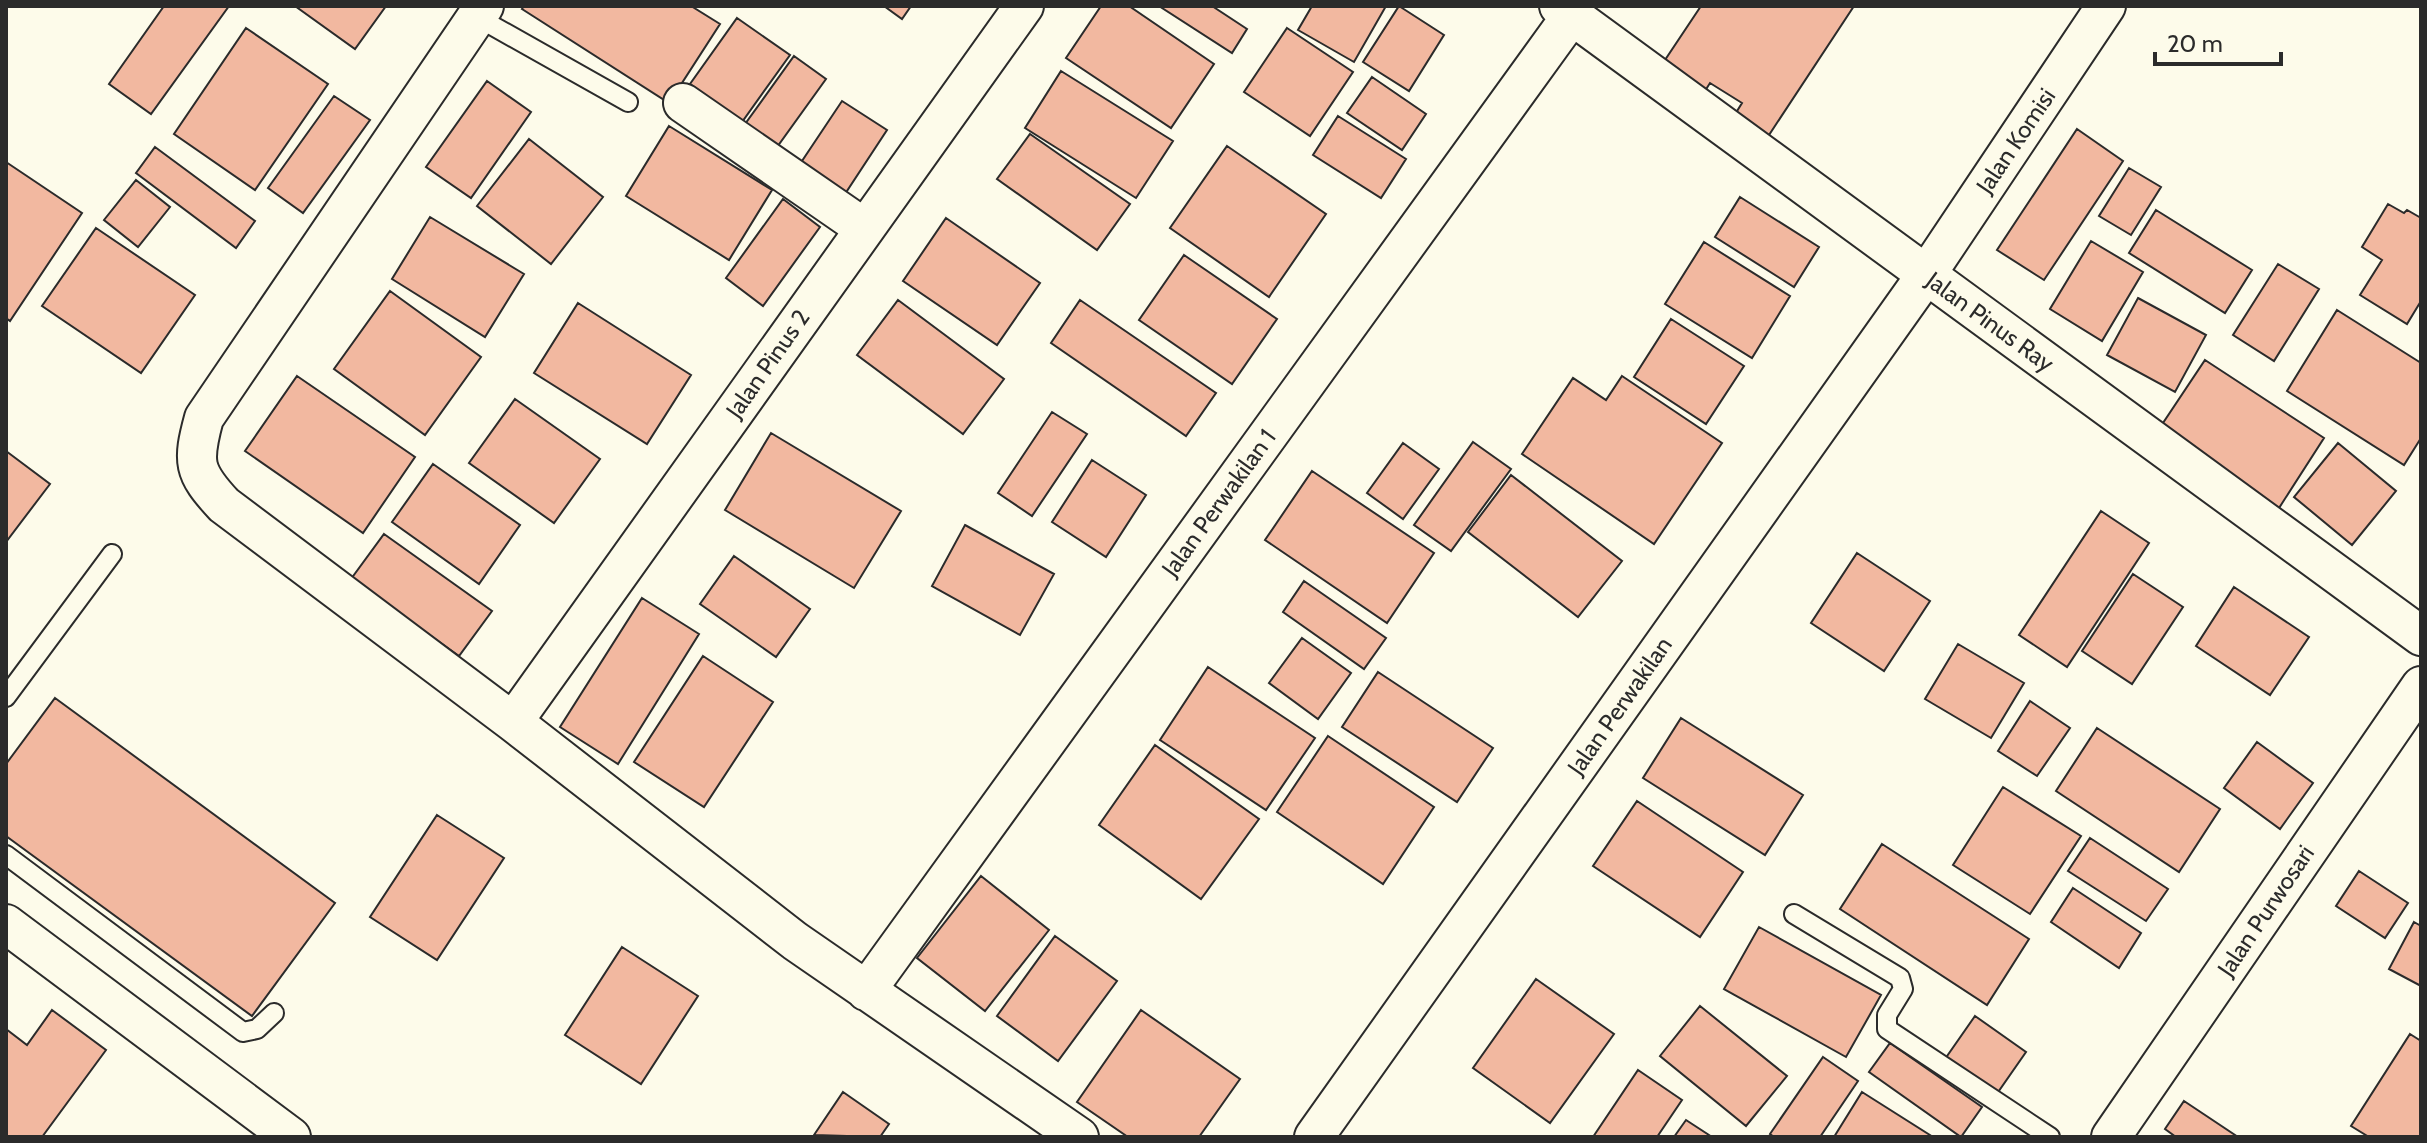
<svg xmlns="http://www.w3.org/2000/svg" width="2427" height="1143" viewBox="0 0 2427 1143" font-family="Cabin,sans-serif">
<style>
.building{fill:#f2b8a0;stroke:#2b2b2b;stroke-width:2}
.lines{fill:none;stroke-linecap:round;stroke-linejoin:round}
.lane-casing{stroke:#2b2b2b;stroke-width:22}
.street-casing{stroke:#2b2b2b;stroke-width:42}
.lane{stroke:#fdfbea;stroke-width:18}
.street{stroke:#fdfbea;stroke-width:38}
.labels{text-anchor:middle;stroke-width:6;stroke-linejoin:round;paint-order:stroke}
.street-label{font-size:24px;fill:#2b2b2b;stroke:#fdfbea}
</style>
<rect width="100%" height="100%" fill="#fdfbea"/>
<path class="building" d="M164,6H229L151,114L109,84Z
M295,6H386L355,49Z
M524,6H691L720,24L669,103L522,9Z
M884,6H911L902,19Z
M1101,6H1129L1214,64L1171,128L1066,58Z
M1159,6H1212L1247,29L1232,53Z
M1312,6H1386L1354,62L1298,30Z
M1399,6L1444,35L1409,91L1363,62Z
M1701,6H1854L1767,138L1734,116L1742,103L1710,83L1703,94L1661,66Z
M737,18L790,55L742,122L690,84Z
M246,28L328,84L255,190L174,134Z
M1287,28L1353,72L1310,136L1244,92Z
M794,56L826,79L772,154L740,131Z
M1061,71L1173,141L1136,198L1025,128Z
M1372,77L1426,114L1402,150L1347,113Z
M487,81L531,112L471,198L426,167Z
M334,96L370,120L303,213L268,188Z
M842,101L887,130L841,200L796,170Z
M1338,116L1406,159L1381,198L1313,155Z
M669,126L772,190L729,260L626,196Z
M2077,129L2123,161L2044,280L1997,250Z
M1030,134L1130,204L1097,250L997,179Z
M529,139L603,197L551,264L477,206Z
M1227,146L1326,214L1269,297L1170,228Z
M155,147L255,221L236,248L136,173Z
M6,162L82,213L10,321L6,318Z
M2129,168L2161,187L2131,235L2099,216Z
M136,180L170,207L138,247L104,220Z
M1740,197L1819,247L1794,287L1715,237Z
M783,199L820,227L763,306L726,278Z
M2388,204L2404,213L2407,210L2421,218V301L2407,324L2360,295L2382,260L2362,247Z
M2156,210L2252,270L2225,313L2129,253Z
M430,217L524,274L485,337L392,279Z
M946,218L1040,283L997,345L903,281Z
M96,228L195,295L141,373L42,306Z
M2091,241L2143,272L2102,341L2050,309Z
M1704,242L1790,296L1752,358L1665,304Z
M1184,255L1277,319L1232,384L1139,320Z
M2278,264L2319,289L2274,361L2233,335Z
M390,291L481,357L425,435L334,369Z
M2138,298L2206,335L2175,392L2107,355Z
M898,300L1004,379L963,434L857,355Z
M1080,300L1216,393L1186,436L1051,343Z
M578,303L691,375L647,444L534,373Z
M2337,310L2421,363V438L2404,465L2287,391Z
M1671,319L1744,366L1706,424L1634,377Z
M2205,360L2324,438L2279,508L2159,429Z
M297,376L415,457L363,533L245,451Z
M1622,376L1722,443L1654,544L1522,454L1573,378L1606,400Z
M515,399L600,459L554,523L469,463Z
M1052,412L1087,434L1032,516L998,493Z
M771,433L901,511L854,588L725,510Z
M1473,442L1511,469L1451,551L1414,525Z
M1403,443L1439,469L1403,519L1367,493Z
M2338,443L2396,491L2352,545L2294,497Z
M6,451L50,484L6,542Z
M1092,460L1146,495L1106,557L1052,522Z
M433,464L520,525L479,584L392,522Z
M1312,471L1434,553L1387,623L1265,540Z
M1511,475L1622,561L1578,617L1468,532Z
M2101,511L2149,543L2067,667L2019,635Z
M965,525L1054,574L1020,635L932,586Z
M384,534L492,611L459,656L351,579Z
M1857,553L1930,601L1884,671L1811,623Z
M734,556L810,609L776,657L700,604Z
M2133,574L2183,607L2132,684L2082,651Z
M1304,581L1386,638L1364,669L1283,612Z
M2234,587L2309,637L2270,695L2196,646Z
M642,598L699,634L618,764L560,727Z
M1302,638L1351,673L1318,719L1269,683Z
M1958,644L2024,683L1991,738L1925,699Z
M703,656L773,702L704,807L634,762Z
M1208,667L1315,738L1266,810L1160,740Z
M1378,672L1493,748L1457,802L1342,727Z
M55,698L335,903L252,1016L6,836V764Z
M2030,701L2070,728L2037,776L1998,751Z
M1681,718L1803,795L1765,855L1643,778Z
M2097,728L2220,809L2179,872L2056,791Z
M1328,736L1434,807L1383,884L1277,812Z
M2257,742L2313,783L2280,829L2224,788Z
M1155,745L1259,819L1201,899L1099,825Z
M2003,787L2081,836L2030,914L1953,865Z
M1637,801L1743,872L1700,937L1593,866Z
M437,815L504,858L437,960L370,917Z
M2090,838L2168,889L2146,921L2068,871Z
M1882,844L2029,939L1987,1005L1840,909Z
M2359,871L2408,903L2385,938L2336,906Z
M981,876L1049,930L985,1011L917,958Z
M2073,888L2141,933L2119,968L2051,922Z
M2414,922L2421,926V986L2389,969Z
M1759,927L1881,995L1846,1057L1724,989Z
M1055,936L1117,981L1058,1061L997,1016Z
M622,947L698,996L641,1084L565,1035Z
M1536,979L1614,1034L1550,1123L1473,1068Z
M1700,1006L1787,1076L1746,1126L1660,1056Z
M52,1010L106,1050L42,1137H6V1029L27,1045Z
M1141,1010L1240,1079L1199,1137H1128L1077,1102Z
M1975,1016L2026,1052L1996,1095L1945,1059Z
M2410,1034L2421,1041V1137H2369L2351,1126Z
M1890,1043L1982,1107L1961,1137L1869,1072Z
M1823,1057L1858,1081L1820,1137H1774L1770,1134Z
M1638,1070L1682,1100L1657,1137H1593Z
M843,1092L889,1124L880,1137L814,1135Z
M1862,1092L1933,1137H1834Z
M2184,1101L2238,1137H2176L2165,1129Z
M1686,1120L1712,1137H1674Z"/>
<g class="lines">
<defs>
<path id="lane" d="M477,17L628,102
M6,697L112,554
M6,855L243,1032L257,1029L274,1013
M1794,914L1900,978L1903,989L1887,1015V1029L2050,1137"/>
<path id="street" d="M484,6L204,418C192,462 193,472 224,505L513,722L795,941L1079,1137
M1559,6L2421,636
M683,103L864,228
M513,722L1024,6
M6,924L291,1137
M866,991L1572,15
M1314,1137L1926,275L2106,6
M2111,1137L2421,686"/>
</defs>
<use href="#lane" class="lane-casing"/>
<use href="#street" class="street-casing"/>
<use href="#lane" class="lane"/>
<use href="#street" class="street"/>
</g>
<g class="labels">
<g class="street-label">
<text transform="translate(2016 141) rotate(-56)" y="8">Jalan Komisi</text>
<text transform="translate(1990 322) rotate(36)" y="8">Jalan Pinus Ray</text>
<text transform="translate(768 364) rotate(-55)" y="8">Jalan Pinus 2</text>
<text transform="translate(1219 503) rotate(-54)" y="8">Jalan Perwakilan 1</text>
<text transform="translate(1620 706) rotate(-55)" y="8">Jalan Perwakilan</text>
<text transform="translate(2266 911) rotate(-56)" y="8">Jalan Purwosari</text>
</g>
</g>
<rect width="2427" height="1143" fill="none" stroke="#2b2b2b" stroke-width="16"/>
<path d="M2155 52v12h126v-12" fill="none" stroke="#2b2b2b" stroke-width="4"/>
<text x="2167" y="52" font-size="24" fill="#2b2b2b" stroke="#fdfbea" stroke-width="6" paint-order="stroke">20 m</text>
</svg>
